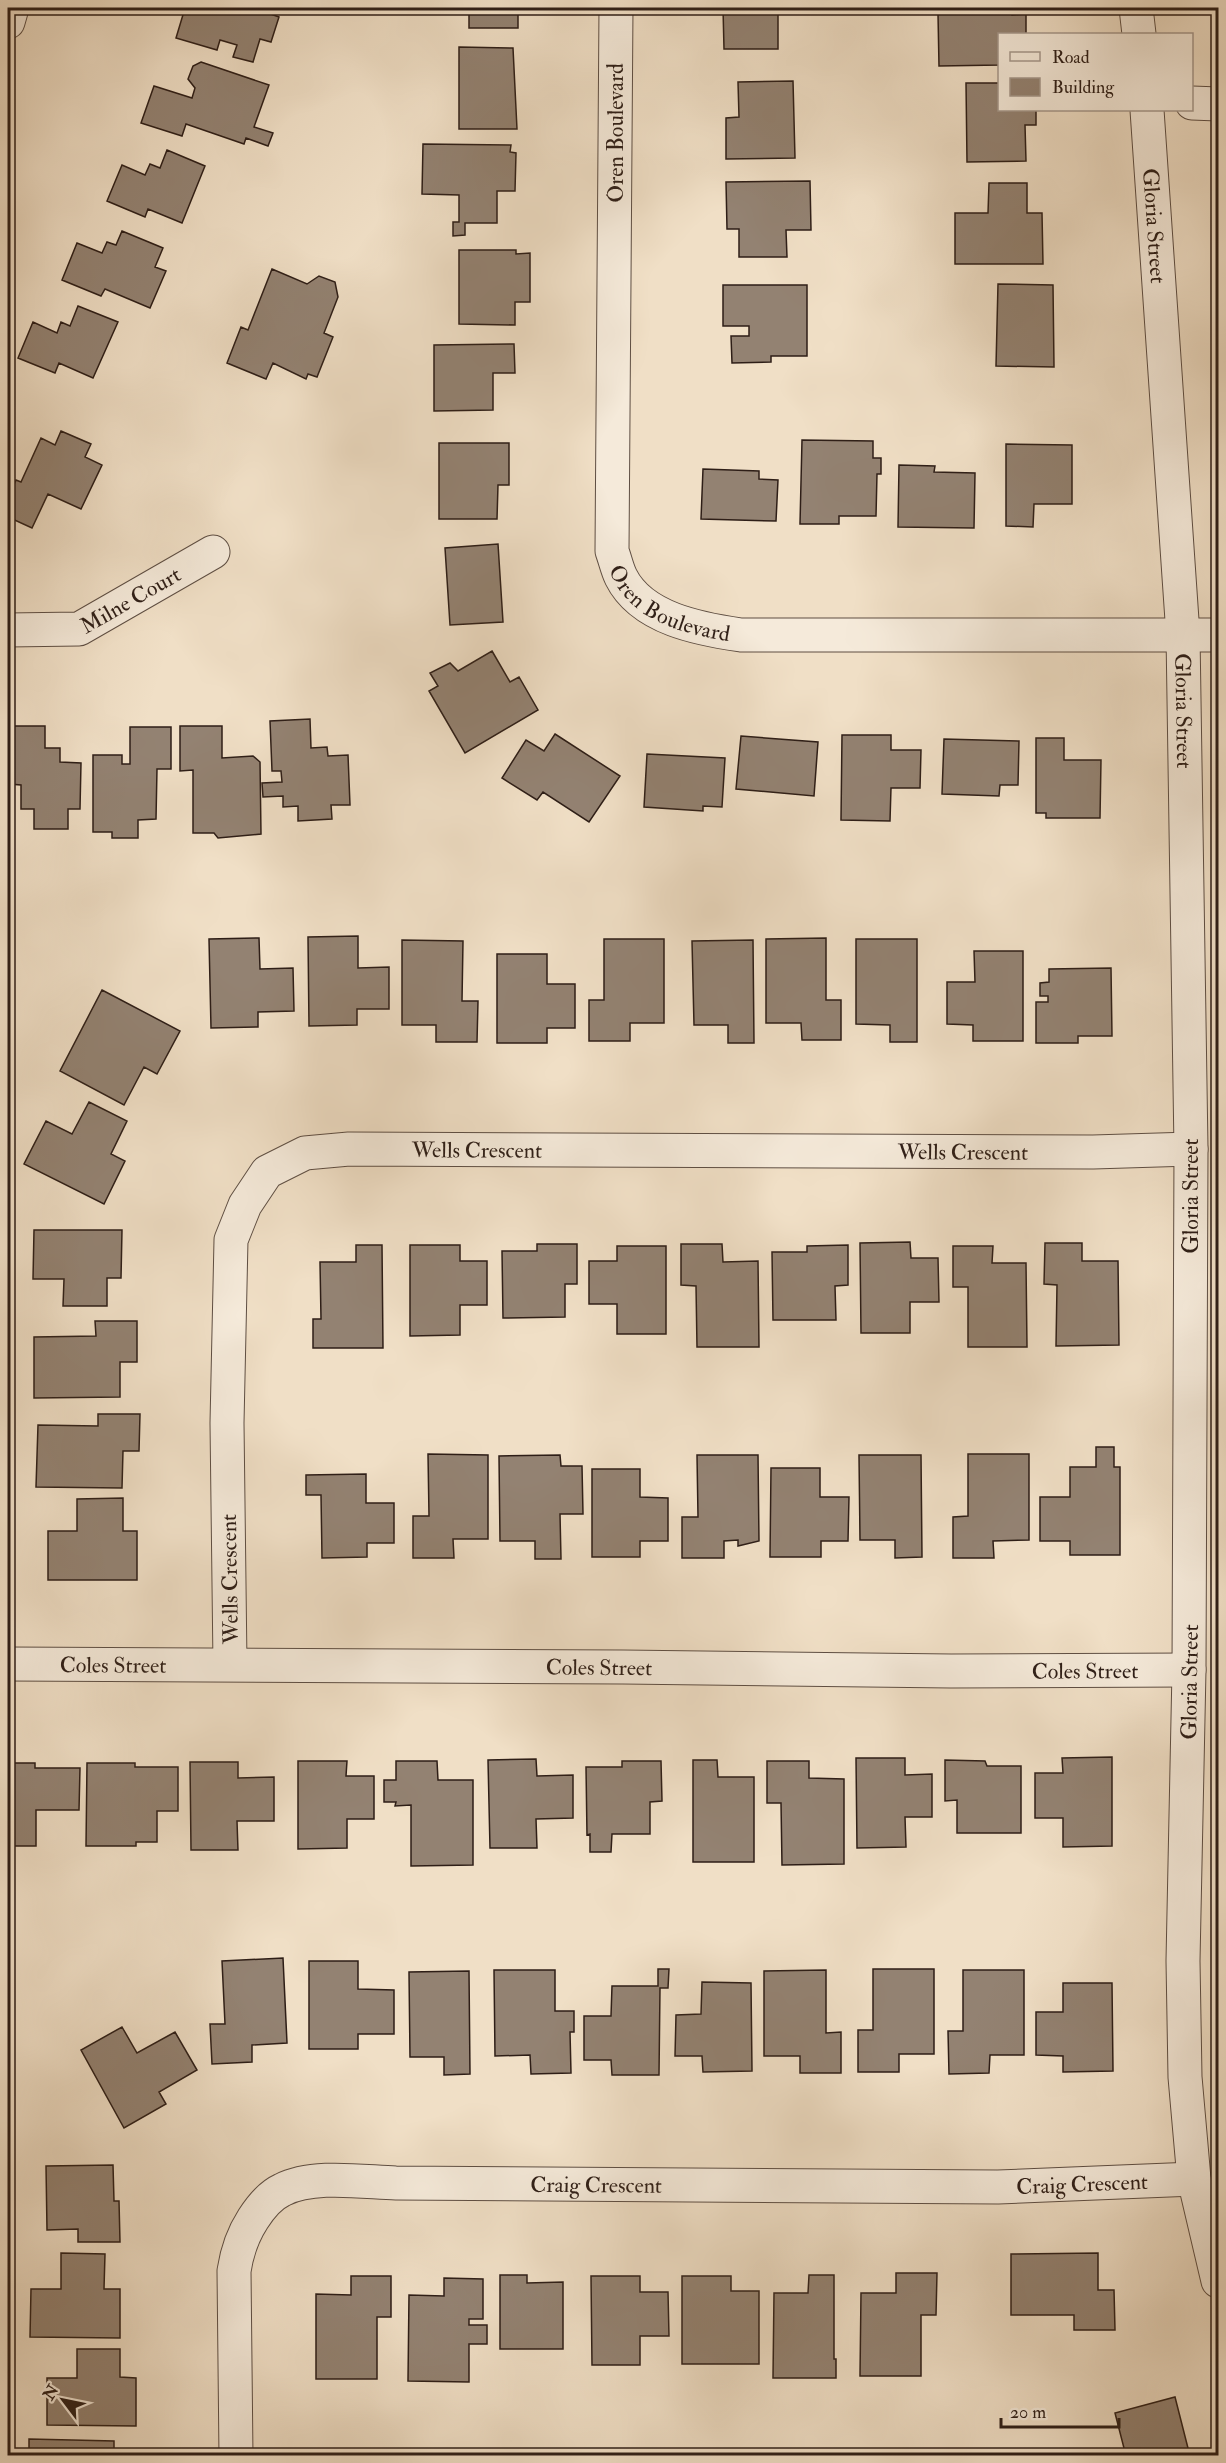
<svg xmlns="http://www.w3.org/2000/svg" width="1226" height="2463" viewBox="0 0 1226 2463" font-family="'IM FELL Double Pica',serif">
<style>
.building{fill:#938272;stroke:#2e1e17;stroke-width:1.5}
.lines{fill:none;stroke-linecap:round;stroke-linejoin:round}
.minor-casing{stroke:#5e4e43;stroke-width:35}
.minor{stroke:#f5eada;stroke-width:33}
.labels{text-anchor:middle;stroke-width:6;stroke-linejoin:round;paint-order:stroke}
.street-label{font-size:22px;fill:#2e1e17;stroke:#f5eada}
</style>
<rect width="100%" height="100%" fill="#f0dfc6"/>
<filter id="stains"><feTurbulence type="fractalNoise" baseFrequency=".00333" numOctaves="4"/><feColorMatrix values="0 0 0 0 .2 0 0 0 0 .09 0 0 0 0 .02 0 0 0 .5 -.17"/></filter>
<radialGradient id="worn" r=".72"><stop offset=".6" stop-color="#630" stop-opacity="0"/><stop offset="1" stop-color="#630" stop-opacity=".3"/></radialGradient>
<path class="building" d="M185,8H213L221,10L222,8H270L268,13L279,17L271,42L260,39L253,62L233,57L237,45L220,40L217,50L176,38Z
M464,8H518V28H469V8Z
M723,8H795V10H778V49H724Z
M973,8H1012V15L1026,14V34H1000V65L939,66L938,14H973Z
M459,47L513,48L517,129H459Z
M201,62L269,85L254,127L273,133L268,146L246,138L244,144L186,124L182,136L141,123L154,86L192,98L195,88L188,79L193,66Z
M793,81L795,158L726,159V118L739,117L738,82Z
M966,83H1000V110H1036V125H1025L1026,161L967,162Z
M423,144L511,145L510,152L516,153L515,191H497V223H465V235L453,236V222H459V195L422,194Z
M167,150L205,166L182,223L148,209L145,217L107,201L122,165L145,175L150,164L160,168Z
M810,181L811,230H786L787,257H739V229H727L726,182Z
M989,183H1027V213H1042L1043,264H955V213H988Z
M122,231L163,248L155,267L166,271L150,308L105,289L101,296L62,280L77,243L102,253L107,242L116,245Z
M459,250H516V254L530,253V302H515V325L459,324Z
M272,269L307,284L319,276L335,282L338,297L324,333L333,337L317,377L308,374L306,379L273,363L266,379L227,363L241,327L248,330Z
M998,284L1053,285L1054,367L996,366Z
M723,285H807V356H771V362L732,363L731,336H749V326H723Z
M78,306L118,322L93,378L59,363L55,373L18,358L33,322L57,333L61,322L70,326Z
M514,344L515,373H493V410L434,411V345Z
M61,431L91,444L85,457L102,465L81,509L48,494L32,528L8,517V498L16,480L21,482L41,438L55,445Z
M802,440L873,441V458H881V474H877L876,516H839V524H800Z
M439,443H509V485H498L497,519H439Z
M1006,444L1072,445V504H1034L1033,527L1006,526Z
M899,465L935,466L934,472L975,473L974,528L898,527Z
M703,469L759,471V479L778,480L776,521L701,519Z
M498,544L503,622L450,625L445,548Z
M492,651L510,682L519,677L538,710L465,753L429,691L438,686L430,673L450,663L458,671Z
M310,719L311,748L327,747L328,756L348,755L350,805H331L332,819L298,821V806L283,807V796L263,797L262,783L282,782L281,771H272L270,721Z
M8,726H45V748H60V762L81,763L80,809H68V829H34V809H21V785L9,784Z
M180,726H222V758L253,756L260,762L261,834L218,838L214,833H193V770L180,771Z
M130,727H171V769H157L156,819L138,820V838H112V832H93V755H122V764H130Z
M555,734L620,776L589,822L543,792L537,800L502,778L526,740L544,751Z
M842,735H891V750H921L920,788H891L890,821L841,820Z
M741,736L818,742L814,796L736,789Z
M1036,738H1064V760H1101L1100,818H1046V813H1036Z
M944,739L1019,741L1018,785H1000L999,796L942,794Z
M647,754L725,758L722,807L703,806V811L644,807Z
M358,936V968L389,967V1009H357V1025L309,1026L308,937Z
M259,938L260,969L293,968L294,1011L258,1012V1027L211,1028L209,939Z
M826,938V1000H841V1040H802L801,1023H766V939Z
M604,939H664V1023H630V1041H589V1000H604Z
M856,939H917V1042H890V1025L856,1024Z
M402,940L463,941L462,1001H478L477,1042H436V1025H402Z
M753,940L754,1043H728V1025H694L692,941Z
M974,951H1023V1041H973V1025L947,1024V982H975Z
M497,954H547V984H575V1028H547V1043H497Z
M1111,968L1112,1036H1078V1043H1036V1002H1048V996H1040V983L1049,982V969Z
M102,990L180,1031L157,1074L144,1067L124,1105L60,1071Z
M89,1102L127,1121L111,1154L125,1161L104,1204L24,1164L46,1121L72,1134Z
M34,1230H122L121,1278H107V1306H63L64,1279H33Z
M910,1242L911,1258H938L939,1302H910V1333H861L860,1243Z
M1045,1243H1082V1261H1118L1119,1345L1056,1346L1057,1285L1044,1284Z
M537,1244H577V1284H565V1317L503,1318L502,1251H537Z
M681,1244H722L723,1262L758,1261L759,1347H697L696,1286L681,1285Z
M356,1245H382L383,1348H313V1319H321L320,1262H356Z
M410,1245H460V1261H487V1305H460V1335L410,1336Z
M848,1245V1285L835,1286L836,1320H773L772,1252H807V1246Z
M617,1246H666V1334H617V1304H589V1261H617Z
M953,1246H993L992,1263H1026L1027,1347H968V1287H953Z
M95,1321H137V1362H120V1397L34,1398V1337L96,1336Z
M98,1414H140L139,1451H123L122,1488L36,1487L38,1425L98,1426Z
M1096,1447H1114V1467H1120V1555H1070V1541H1040V1497H1070V1467H1096Z
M428,1454L488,1455V1539H453L454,1558H413V1516H429Z
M968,1454H1029V1540L993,1541L994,1558H953V1517L968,1516Z
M560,1455L561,1466H582L583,1514H560L561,1559H535V1541H500L499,1456Z
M697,1455H758L759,1541L738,1546V1540L724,1541V1558H682V1517H698Z
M859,1455H921L922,1557L895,1558V1540H860Z
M771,1468H820V1497H849L848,1541H821V1557H770Z
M592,1469H640V1497L668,1498V1541H640V1557H592Z
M366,1474V1503H394V1543H367V1557L322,1558L321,1495H306V1475Z
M123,1498V1531H137V1580H48V1531H77V1499Z
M1112,1757V1846L1063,1847V1818H1035V1773H1063L1062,1758Z
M856,1758H905V1775L932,1774V1817H905L906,1847L857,1848Z
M536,1759L537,1776L573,1775V1818L536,1819L537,1848H490L488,1760Z
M693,1760H717L718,1777H754V1862H693Z
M945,1760L985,1761L987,1766H1021V1833H957V1800L945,1801Z
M298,1761H347L346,1776H374V1819H347V1848L298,1849Z
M396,1761H437L438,1780H473V1865L411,1866V1805L395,1806L396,1802H384V1780H396Z
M622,1761H661L662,1801L650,1802V1834H612L611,1852H590V1834L587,1835L586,1767H622Z
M767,1761H809V1778L844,1779V1864L782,1865L781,1803H767Z
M190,1762H238V1778L274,1777V1821H237L238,1850H191Z
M8,1763H35V1768H80L79,1810H36V1846H8Z
M87,1763H135V1767H178V1811H157V1842H136V1846H86Z
M283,1958L287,2043L252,2045V2062L212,2064L210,2024H225L222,1961Z
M309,1961H358V1989L394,1990V2034H358V2049H309Z
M658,1969H669L668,1988H660L659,2075H612L611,2060H584V2016H611L612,1986H658Z
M873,1969H934V2054H899V2072H858V2030H873Z
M494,1970H555V2011H574V2032H570L571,2073L531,2074L530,2055L495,2056Z
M826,1970V2033L841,2032V2073H800V2056H764V1971Z
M963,1970H1024V2055H990L989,2073L949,2074L948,2031H963Z
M469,1971L470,2074L444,2075V2057H410L409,1972Z
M702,1982L751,1983L752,2071L703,2072L702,2056H675L676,2015L701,2014Z
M1063,1983H1112L1113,2071L1063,2072V2056L1036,2055V2012H1063Z
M122,2027L137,2053L175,2032L197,2070L159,2092L166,2104L124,2128L81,2050Z
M113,2165L114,2201H119L120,2242H78V2229L47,2230L46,2166Z
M61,2253L105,2254L104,2289H120V2338L30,2337L31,2289H61Z
M1098,2253V2290H1114L1115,2330H1074V2315H1011V2254Z
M896,2273H937L936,2315H921V2376H860L861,2293H896Z
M500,2275H527V2283L563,2282V2349H500Z
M809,2275H834V2359H836V2378H773L774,2293H808Z
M351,2276H391V2317H377V2379H316V2294L351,2295Z
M591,2276H640V2292H668L669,2336H640V2365H592Z
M682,2276H731V2291H759V2364H682Z
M444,2278L483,2279V2319H469V2325H487V2344H469V2382L408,2381L409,2295L444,2296Z
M77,2349H120V2377L136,2378V2426L47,2425V2378H77Z
M1175,2397L1190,2456H1126L1115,2413Z
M29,2439L114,2441V2456H29Z"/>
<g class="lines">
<defs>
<g id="minor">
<path id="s1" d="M616,8L612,551C615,559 617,569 621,577C642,619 700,629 741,635H1218"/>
<path d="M1136,8L1139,34"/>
<path d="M8,22L12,8"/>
<path d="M1192,103L1218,104"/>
<path id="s2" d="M1147,110L1183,635L1191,1149L1189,1670L1183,1961L1185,2077L1194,2179L1218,2281"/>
<path id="s3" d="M8,630L79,629L213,552"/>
<path id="s4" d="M8,1664L623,1667L951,1671L1189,1670"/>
<path id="s5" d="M230,1664L227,1423L231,1240L245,1205L267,1172L305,1153L349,1149L1093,1152L1191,1149"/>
<path id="s6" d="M236,2456L234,2271C237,2251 242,2236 253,2219C260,2208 269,2196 282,2190C313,2174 363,2182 396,2183L998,2187L1194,2179"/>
</g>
</defs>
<use href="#minor" class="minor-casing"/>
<use href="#minor" class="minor"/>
</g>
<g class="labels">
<g class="street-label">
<text transform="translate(615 133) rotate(-90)" y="8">Oren Boulevard</text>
<text dy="8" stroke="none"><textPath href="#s2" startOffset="116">Gloria Street</textPath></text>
<text dy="8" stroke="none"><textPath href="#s1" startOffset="628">Oren Boulevard</textPath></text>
<text dy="8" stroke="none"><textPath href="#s3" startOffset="130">Milne Court</textPath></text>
<text dy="8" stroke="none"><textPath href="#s2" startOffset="602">Gloria Street</textPath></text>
<text dy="8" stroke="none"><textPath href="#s5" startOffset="716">Wells Crescent</textPath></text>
<text dy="8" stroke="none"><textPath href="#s5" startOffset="1202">Wells Crescent</textPath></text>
<text transform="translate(1190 1196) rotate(-90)" y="8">Gloria Street</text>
<text transform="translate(229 1579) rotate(-91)" y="8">Wells Crescent</text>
<text dy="8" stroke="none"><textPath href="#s4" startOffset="105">Coles Street</textPath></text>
<text dy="8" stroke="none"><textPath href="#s4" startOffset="591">Coles Street</textPath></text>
<text dy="8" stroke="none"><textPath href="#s4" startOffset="1077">Coles Street</textPath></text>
<text transform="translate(1189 1682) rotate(-89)" y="8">Gloria Street</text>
<text dy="8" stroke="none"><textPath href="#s6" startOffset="1084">Craig Crescent</textPath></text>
<text dy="8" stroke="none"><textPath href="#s6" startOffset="598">Craig Crescent</textPath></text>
</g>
</g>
<rect width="1226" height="2463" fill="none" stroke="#f0dfc6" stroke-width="30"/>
<rect x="9" y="9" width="1208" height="2445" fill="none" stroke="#2e1e17" stroke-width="3"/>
<rect x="15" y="15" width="1196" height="2433" fill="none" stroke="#2e1e17" stroke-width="1.5"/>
<rect x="998" y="33" width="195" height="78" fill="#f5eada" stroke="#a5988c" stroke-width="1.5"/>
<rect x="1010" y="52" width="30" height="9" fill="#f5eada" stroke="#a5988c" stroke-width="1.5"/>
<text x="1052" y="63" font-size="18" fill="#2e1e17">Road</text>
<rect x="1010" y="78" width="30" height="18" fill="#938272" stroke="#a5988c" stroke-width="1.5"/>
<text x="1052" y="93" font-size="18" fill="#2e1e17">Building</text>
<g transform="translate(63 2400) rotate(302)" stroke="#f5eada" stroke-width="4.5" paint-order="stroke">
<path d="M0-4.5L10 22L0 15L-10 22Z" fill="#2e1e17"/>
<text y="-9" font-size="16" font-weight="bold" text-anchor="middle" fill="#2e1e17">N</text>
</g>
<path d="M1001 2418v9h118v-9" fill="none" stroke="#2e1e17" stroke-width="3"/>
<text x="1010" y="2418" font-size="18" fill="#2e1e17" stroke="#f5eada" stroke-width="4.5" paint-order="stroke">20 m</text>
<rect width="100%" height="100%" filter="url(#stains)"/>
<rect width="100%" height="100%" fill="url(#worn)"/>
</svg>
